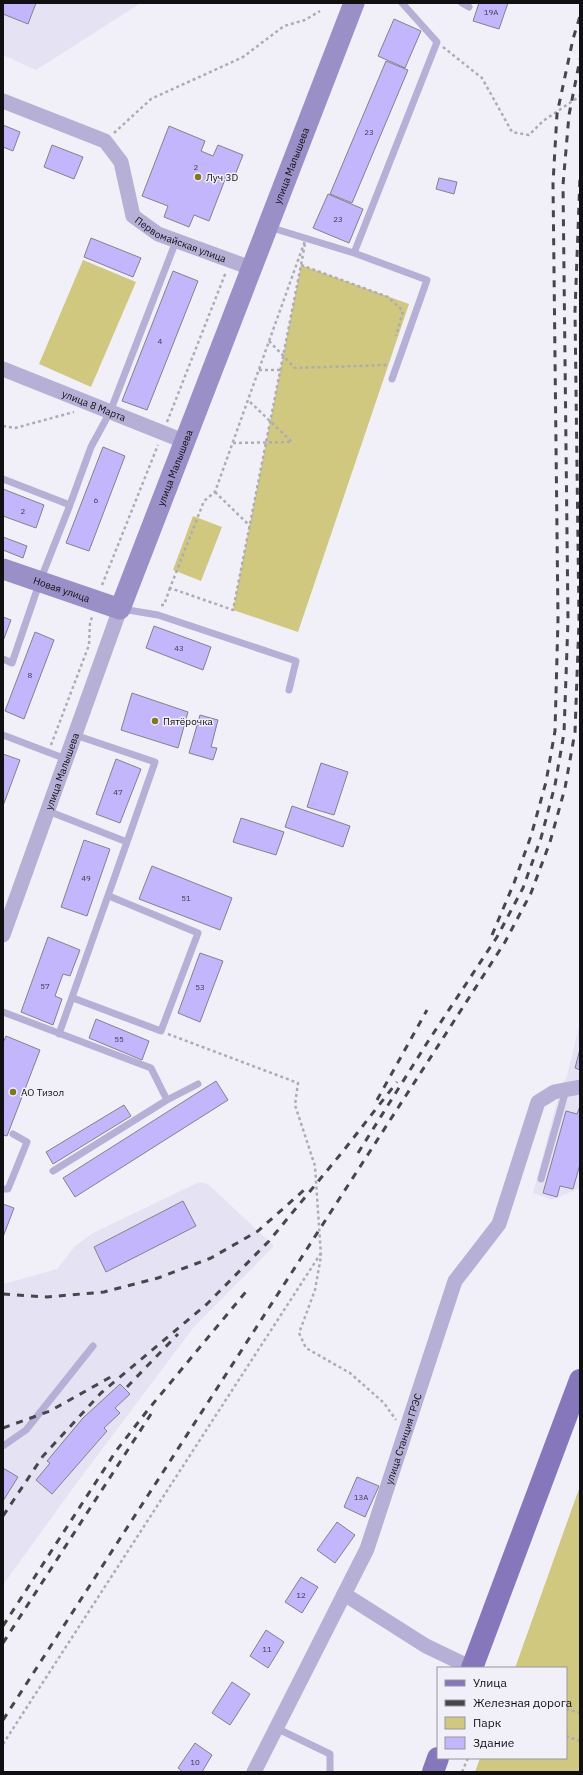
<svg xmlns="http://www.w3.org/2000/svg" width="583" height="1775" viewBox="0 0 583 1775" font-family="'IBM Plex Sans',sans-serif">
<style>
.built{fill:#e5e3f3}
.green{fill:#d0c87f}
.building{fill:#c4b6fc;stroke:#83828a}
.lines{fill:none;stroke-linecap:round;stroke-linejoin:round}
.path{stroke:#adacb3;stroke-width:2.5;stroke-dasharray:3 3;stroke-linecap:butt}
.lane{stroke:#b6afd6;stroke-width:7}
.street{stroke:#b6afd6;stroke-width:15}
.secondary{stroke:#9a8fc7;stroke-width:21}
.primary{stroke:#8677bc;stroke-width:22}
.rail{stroke:#47464a;stroke-width:3;stroke-dasharray:7 7;stroke-linecap:butt}
.poi-dot{fill:#81771b;stroke:#f1f0f9;stroke-width:1.5}
.labels{text-anchor:middle;stroke-width:3;stroke-linejoin:round;paint-order:stroke}
.number-label{font-size:8px;fill:#3d394c}
.street-label{font-size:10px;fill:#100f12;stroke:#f1f0f9}
.poi-label{font-size:10px;fill:#100f12;stroke:#f1f0f9;text-anchor:start}
</style>
<rect width="100%" height="100%" fill="#f1f0f9"/>
<path class="built" d="M3,3H141L36,70L3,55Z
M580,1023V1188L552,1200L533,1193L562,1083L566,1079Z
M199,1182L208,1184L274,1246L194,1327L76,1484L3,1585V1284L57,1269L75,1246L93,1233Z"/>
<path class="green" d="M83,260L136,282L91,387L39,364Z
M301,265L409,304L298,632L233,610Z
M193,516L222,527L201,581L173,570Z
M580,1486V1772H475L480,1758H566V1668H515Z"/>
<path class="building" d="M3,3H36L28,24L3,14Z
M479,3H508L499,29L473,21Z
M394,19L421,31L405,68L378,56Z
M386,61L408,70L352,203L330,194Z
M3,125L20,132L13,151L3,147Z
M169,126L205,141L201,151L213,156L218,145L243,155L233,180L226,177L209,221L194,215L189,227L164,217L168,206L142,196Z
M52,145L83,157L74,179L44,167Z
M439,178L457,182L454,194L436,189Z
M328,194L363,209L349,243L313,228Z
M91,238L141,258L133,277L84,257Z
M173,271L198,281L147,410L122,401Z
M103,447L125,456L89,551L66,543Z
M3,489L44,505L36,528L3,516Z
M3,537L27,546L23,558L3,550Z
M3,617L11,620L3,641Z
M154,626L211,647L203,670L146,648Z
M35,632L54,640L24,719L5,711Z
M132,693L188,712L178,748L121,730Z
M200,715L218,720L211,747L217,748L213,760L189,753Z
M3,754L20,760L3,806Z
M116,759L141,769L120,823L96,814Z
M321,763L348,772L334,815L307,807Z
M292,806L350,826L343,847L285,827Z
M241,818L284,832L276,855L233,842Z
M84,840L110,849L87,916L61,907Z
M152,866L232,898L220,930L139,899Z
M48,937L80,950L70,976L63,974L55,996L62,999L53,1025L21,1012Z
M200,953L223,961L200,1022L178,1013Z
M96,1019L149,1041L142,1060L89,1038Z
M6,1036L40,1050L7,1136L3,1135V1043Z
M580,1049V1070L575,1068Z
M216,1081L228,1100L75,1197L63,1178Z
M124,1105L131,1116L53,1164L46,1152Z
M580,1106V1164L573,1189L560,1186L557,1197L543,1193L566,1111L577,1114Z
M183,1201L196,1226L106,1272L94,1247Z
M3,1204L14,1208L3,1237Z
M120,1384L130,1394L115,1408L120,1413L104,1428L107,1431L52,1494L36,1480L50,1463L47,1461L83,1418Z
M3,1468L18,1477L3,1501Z
M357,1477L379,1486L365,1517L344,1507Z
M337,1522L355,1535L335,1563L317,1550Z
M301,1577L318,1587L302,1613L285,1602Z
M266,1630L284,1642L268,1668L250,1656Z
M232,1682L250,1694L230,1725L212,1713Z
M195,1743L212,1755L202,1772H183L178,1768Z"/>
<g class="lines">
<path class="path" d="M443,47L482,78L512,132L529,135L543,121L580,96
M114,133L151,99L243,57L284,26L305,20L320,11
M306,238L301,265L233,610L170,588L204,501L215,492Z
M301,265L388,297L403,311L396,336
M269,341L295,368L387,365
M259,370H280
M167,422L226,272
M3,426L15,428L74,412
M233,443L292,442L248,400
M215,492L250,526
M102,585L158,445
M161,605H164L170,588
M51,745L89,645L90,623L92,617
M168,1034L298,1083L295,1105L315,1166L321,1256L315,1290L299,1333L306,1348L350,1373L384,1403L396,1420
M566,1709L580,1713
M566,1736L580,1741
M3,1744L321,1253
M462,1772L468,1758"/>
<path class="lane" d="M462,3L469,7
M269,227L354,253L437,42L402,3
M354,253L427,280L392,379
M3,479L70,505L40,581L12,663L3,659
M71,502L91,447L110,412L176,241
M122,609L158,615L296,661L289,690
M3,735L66,759
M75,735L155,762L127,842
M48,811L127,842L59,1034
M73,998L161,1031L198,933L109,896
M3,1012L151,1068L167,1100
M53,1171L167,1100L198,1084
M541,1179L566,1090
M3,1189H8L27,1142L13,1134
M3,1446L26,1430L93,1346
M276,1728L330,1754V1770"/>
<g class="street">
<path id="s1" d="M3,101L105,141L121,162L133,216L158,234L251,268"/>
<path id="s2" d="M3,369L186,442"/>
<path id="s3" d="M3,935L120,609"/>
<path d="M344,1594L426,1646L472,1668"/>
<path id="s4" d="M254,1772L367,1549L455,1281L499,1224L538,1102L554,1092L580,1087"/>
</g>
<path class="secondary" id="s5" d="M3,569L120,609L354,3"/>
<path class="primary" d="M472,1668L580,1380
M433,1772L438,1758"/>
<path class="rail" d="M492,935L514,883L531,836L546,782L555,731L558,619L553,183L557,114L573,39L580,16
M377,1100L427,1010
M358,1153L427,1043L497,937L523,888L541,838L555,785L564,733L568,620L563,185L569,115L580,59
M3,1294L47,1297L104,1292L158,1278L211,1258L258,1231L304,1190
M127,1387L178,1334
M3,1428L50,1411L116,1374
M3,1516L43,1456L101,1393L207,1304L269,1241L344,1150L397,1082
M3,1626L116,1451L147,1411L249,1288
M3,1643L151,1414
M3,1720L505,942L531,893L550,842L565,788L575,732L579,621L575,311L580,177"/>
</g>
<g class="poi-dot">
<circle cx="198" cy="177" r="4"/>
<circle cx="155" cy="721" r="4"/>
<circle cx="13" cy="1092" r="4"/>
</g>
<g class="labels">
<g class="number-label">
<text x="491" y="15">19А</text>
<text x="369" y="135">23</text>
<text x="196" y="170">2</text>
<text x="338" y="222">23</text>
<text x="160" y="344">4</text>
<text x="96" y="503">6</text>
<text x="23" y="514">2</text>
<text x="179" y="651">43</text>
<text x="30" y="678">8</text>
<text x="118" y="795">47</text>
<text x="86" y="881">49</text>
<text x="186" y="901">51</text>
<text x="45" y="989">57</text>
<text x="200" y="990">53</text>
<text x="119" y="1042">55</text>
<text x="361" y="1500">13А</text>
<text x="301" y="1598">12</text>
<text x="267" y="1652">11</text>
<text x="195" y="1765">10</text>
</g>
<g class="street-label">
<text dy="4" stroke="none"><textPath href="#s5" startOffset="599">улица Малышева</textPath></text>
<text dy="4" stroke="none"><textPath href="#s1" startOffset="245">Первомайская улица</textPath></text>
<text dy="4" stroke="none"><textPath href="#s2" startOffset="98">улица 8 Марта</textPath></text>
<text dy="4" stroke="none"><textPath href="#s5" startOffset="275">улица Малышева</textPath></text>
<text dy="4" stroke="none"><textPath href="#s5" startOffset="62">Новая улица</textPath></text>
<text dy="4" stroke="none"><textPath href="#s3" startOffset="174">улица Малышева</textPath></text>
<text dy="4" stroke="none"><textPath href="#s4" startOffset="366">улица Станция ГРЭС</textPath></text>
</g>
<g class="poi-label">
<text x="206" y="181">Луч 3D</text>
<text x="163" y="725">Пятёрочка</text>
<text x="21" y="1096">АО Тизол</text>
</g>
</g>
<rect width="583" height="1775" fill="none" stroke="#100f12" stroke-width="8"/>
<rect x="437" y="1667" width="130" height="92" fill="#f1f0f9" stroke="#97969d"/>
<rect x="445" y="1680" width="20" height="6" fill="#8677bc" stroke="#97969d"/>
<text x="473" y="1687" font-size="12" fill="#100f12">Улица</text>
<rect x="445" y="1700" width="20" height="6" fill="#47464a" stroke="#97969d"/>
<text x="473" y="1707" font-size="12" fill="#100f12">Железная дорога</text>
<rect x="445" y="1717" width="20" height="12" fill="#d0c87f" stroke="#97969d"/>
<text x="473" y="1727" font-size="12" fill="#100f12">Парк</text>
<rect x="445" y="1737" width="20" height="12" fill="#c4b6fc" stroke="#97969d"/>
<text x="473" y="1747" font-size="12" fill="#100f12">Здание</text>
</svg>
